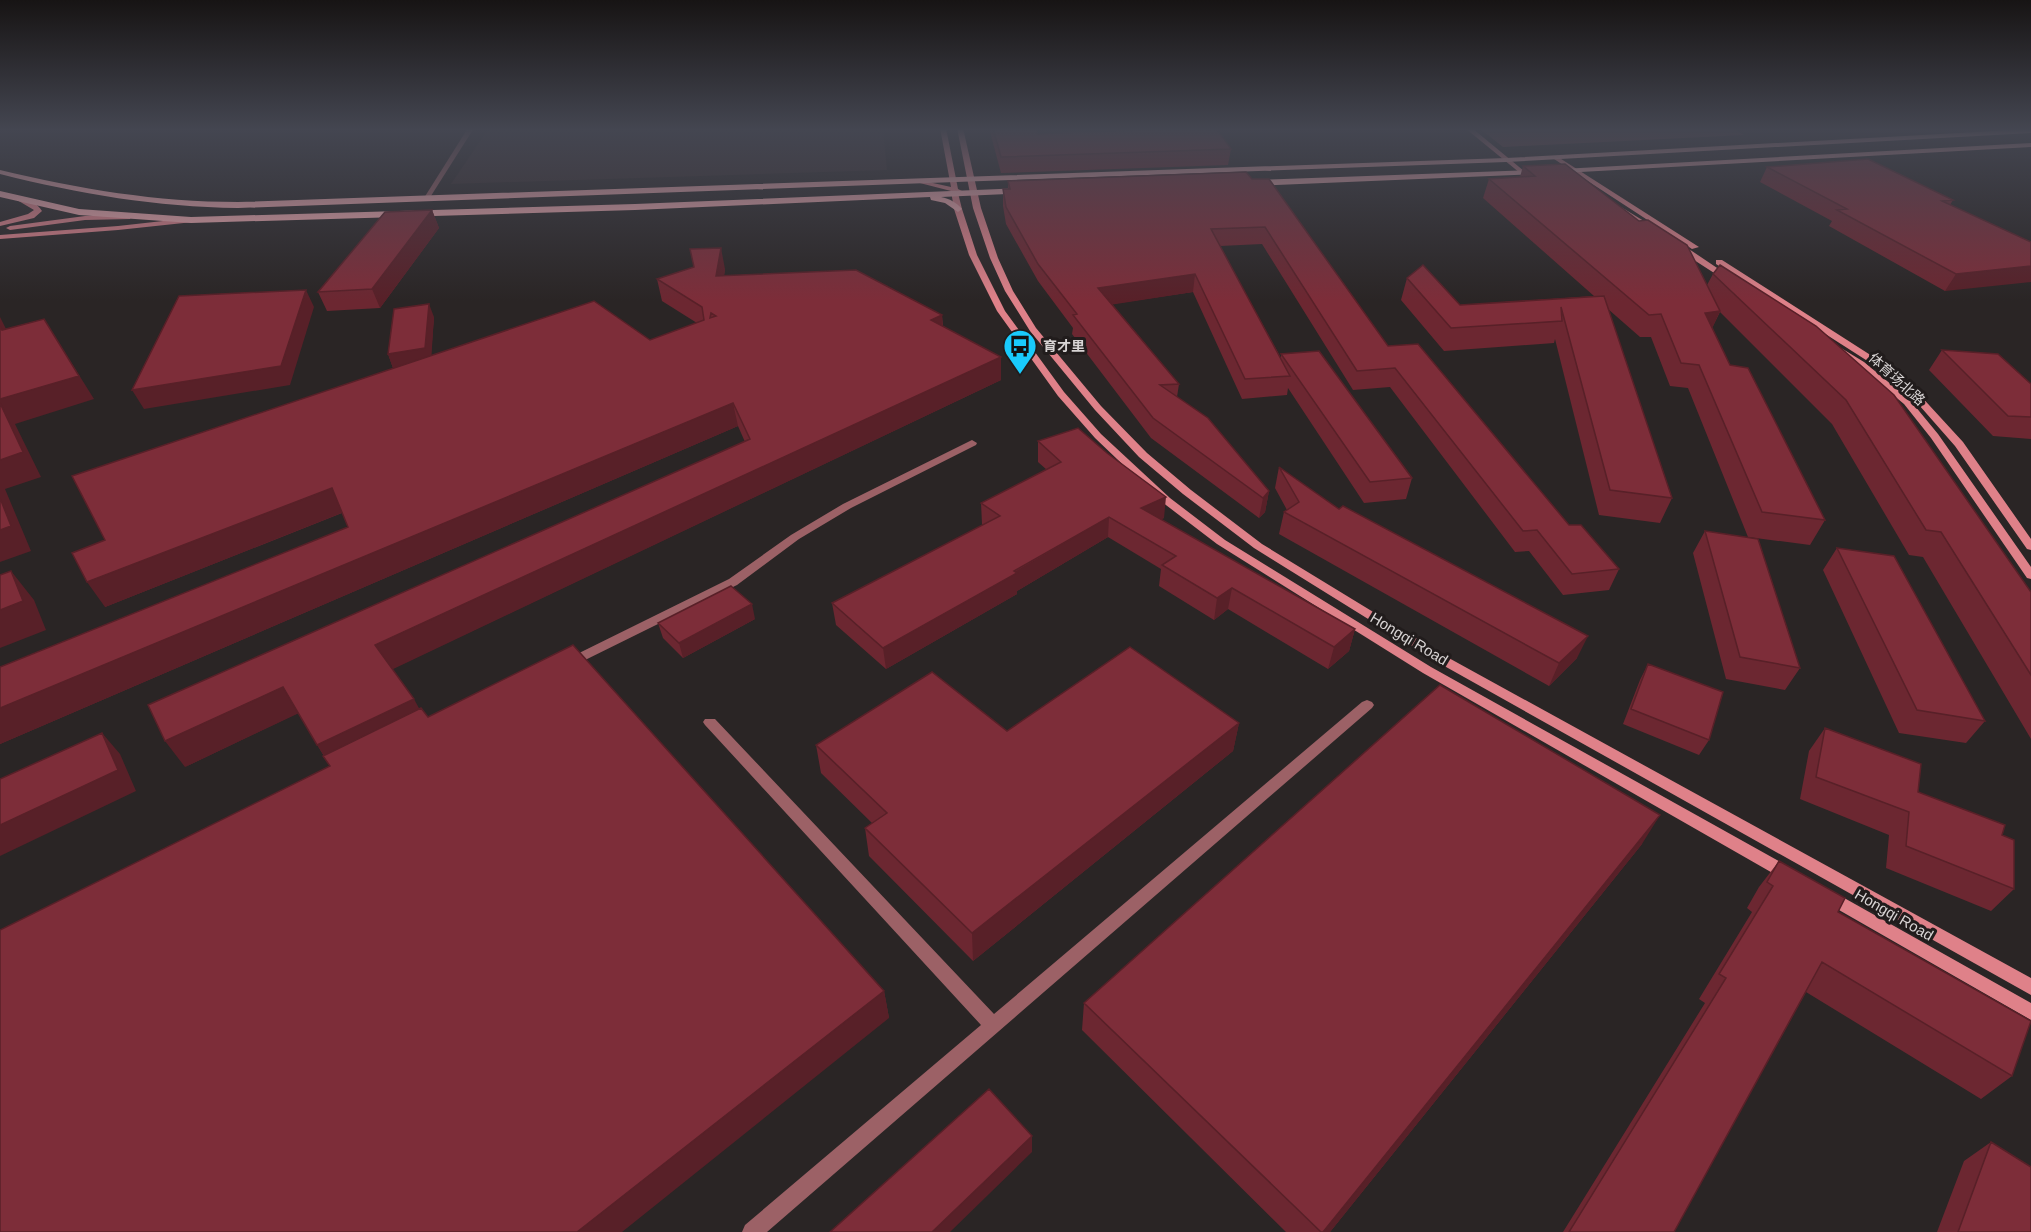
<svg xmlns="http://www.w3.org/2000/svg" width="2031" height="1232" viewBox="0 0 2031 1232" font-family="Arial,'Noto Sans SC',sans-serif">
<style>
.built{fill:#382c2d}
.green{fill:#6e3e43}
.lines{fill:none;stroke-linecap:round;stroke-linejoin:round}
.lane{fill:#9c6166;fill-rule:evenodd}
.street{fill:#9c6166;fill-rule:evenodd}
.secondary{fill:#df8189;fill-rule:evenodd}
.primary{fill:#f6acb1;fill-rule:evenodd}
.wall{fill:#6c2731}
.shaded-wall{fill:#582028}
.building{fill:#7d2d39;stroke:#582028;stroke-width:1.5;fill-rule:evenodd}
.labels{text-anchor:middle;stroke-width:6;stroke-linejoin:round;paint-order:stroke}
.far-poi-label{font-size:14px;font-weight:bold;fill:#d8d4d4;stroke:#211c1c;text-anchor:start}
.far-street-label{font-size:14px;fill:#d8d4d4;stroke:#211c1c}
.street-label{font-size:15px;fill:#d8d4d4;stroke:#211c1c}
</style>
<rect width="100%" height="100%" fill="#2a2525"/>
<path class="built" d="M489,128H883L887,170L451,184Z"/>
<path class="green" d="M1479,128H1732L1744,135L1503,147Z"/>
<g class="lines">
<path class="lane" d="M972,440L977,443L976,445L851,508L799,539L737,585L575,665L571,666L565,662L567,659L729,579L791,535L843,504Z
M1367,700L1372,702L1374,705L1372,708L767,1232H742L745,1225L981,1025L705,725L703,722L705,719H715L994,1014L1362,702Z"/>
<path class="street" d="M468,128H474L429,199H425L424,198Z"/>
<path class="secondary" d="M940,128H946L958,189L962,191L958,193L962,209L977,255L1005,311L1064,392L1101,434L1170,498L1225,540L1431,667L1793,869L1796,874L1793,879L1788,880L1783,879L1423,673L1217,544L1162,502L1095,438L1058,396L997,311L969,255L954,209L951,191L912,181L915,179L951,187Z
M957,128H963L981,208L998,258L1013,291L1036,328L1101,406L1147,453L1191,490L1262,544L1447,657L2031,978V995L1439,663L1254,548L1183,494L1139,457L1095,410L1030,331L1005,291L990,258L973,208Z
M1465,128H1472L1524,171V173H1520Z
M1554,157H1558L1699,247L1692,249L1554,159Z
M17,198C25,197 38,203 42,211L34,218L0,226V222L28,214L34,210L17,200Z
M1617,207H1621L1657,229L1650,231L1617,209Z
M127,215L131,217L130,219L85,220L10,230L6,228L10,226L85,216Z
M190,218L194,220L193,222L118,230L0,239V235L118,226Z
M1677,245H1683L1732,278L1725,280L1677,249Z
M1716,260H1722L1872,356L1918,393L1963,442L2031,539V550L2027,549L1955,446L1912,397L1866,360L1716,264Z
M1841,348L1864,362L1910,400L1938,434L2031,567V579L2027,578L1931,438L1904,404L1858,366L1838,353L1837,351Z
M1830,890L2031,1003V1020L1825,902L1822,897L1825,892Z"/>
<path class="primary" d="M2031,129V133L1506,162L238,208C157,207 79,194 0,174V170C79,189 157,202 238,202L1506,158Z
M2031,143V147L1562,173L1254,186L1250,183L1254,180L1562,169Z
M1023,188L1027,191L1026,193L941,197C950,199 956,202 962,209L958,212L945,203L931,200L930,197L635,210L191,223L79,215L0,197V191L79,209L191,217L635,204Z"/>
</g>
<path class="wall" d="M989,128H1036L1038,134L1231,149L1228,165L1001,173Z
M1523,166L1707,285L1713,274L1720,265L2031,592V739L1923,557L1909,555L1832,424L1720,312L1712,328L1730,365L1825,520L1810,545L1748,537L1688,388L1670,386L1651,337H1640L1608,309L1672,498L1660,523L1599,515L1555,339L1554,343L1444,351L1401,300L1407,278L1460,305L1594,296L1483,198L1489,179L1520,177Z
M1767,167L1953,200L1950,205L2031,242L1945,291L1829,226L1832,221L1760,182Z
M1252,179L1388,346L1569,525L1619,569L1609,590L1563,595L1529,551L1515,552L1390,387L1353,390L1262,244L1220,246L1281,358V354L1412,478L1406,499L1364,503L1288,388L1287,395L1242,399L1193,292L1112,304L1179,384L1177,397L1269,491L1265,512L1259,518L1151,438L1072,334L1073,328L1038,281L1006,224L1003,206V189H1008V181Z
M432,210L439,228L380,308L327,311L318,292Z
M725,269L724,276L942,315L943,326L1001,380L392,669L419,709L428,717L884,991L889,1018L330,766L298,713L185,767L745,442L738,426L0,744V667L348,527L342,513L105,607V540L393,368L388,354L434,317L431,355L650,340L697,323L662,301L657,279Z
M1942,350L2031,384V439L1993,436L1929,370Z
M1038,441L1164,518L1161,519L1355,629L1349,651L1328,669L1228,609L1214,620L1159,586L1161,569L1108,537L1017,591V594L886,669L836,625L832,603L983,525L982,524L981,503L1047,470L1038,462Z
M1279,467L1339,509L1577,658L1549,686L1279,534L1284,512L1287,510L1275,488Z
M1705,531L1800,668L1785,690L1726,679L1693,553Z
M1837,548L1985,721L1966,743L1899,733L1823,570Z
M755,619L683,658L663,638L658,623Z
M1648,664L1709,740L1699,755L1623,724L1640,680Z
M1239,723L1233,751L973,961L869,856L865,828L872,823L821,773L816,745L1007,731Z
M1825,728L1918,792L2002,835L2014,889L1991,911L1886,868L1889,835L1800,799L1809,751Z
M1642,844L1330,1232H1286L1082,1030L1084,1003Z
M1779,861L1838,912L2012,1076L1981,1099L1806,992L1674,1232H1563L1705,1003L1699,999L1752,912L1747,908L1759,887Z
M1991,1142L2031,1232H1937L1964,1161Z"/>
<path class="shaded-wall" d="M432,210L439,228L380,308L372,289Z
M721,248L725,269L721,297L716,276Z
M2031,266V282L1945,291L1956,274Z
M1195,274L1193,292L1097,307L1098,288Z
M306,290L314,307L290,385L144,409L132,390Z
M429,304L434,317L431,362L393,368L388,354Z
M1720,311L1710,333L1705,313Z
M942,315L943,337L931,320Z
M0,317L18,353L2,330L0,326Z
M44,319L94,399L15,424L41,477L5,489L31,551L0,562V399Z
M1001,357V380L389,671L375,645Z
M733,403L738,426L0,744V708Z
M332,488L344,512L105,607L87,582Z
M1269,491L1265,512L1259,518L1263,498Z
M1166,497L1164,518L1139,528L1141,508Z
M1109,517L1108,537L1017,591V594L886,669L883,648Z
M11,571L34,600L46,630L0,648V610Z
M1232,588L1228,609L1214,620L1217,598Z
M752,604L755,619L683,658L679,643Z
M1355,629L1349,651L1328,669L1334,647Z
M1588,636L1577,658L1549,686L1559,663Z
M283,687L299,713L185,767L165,741Z
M414,699L428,725L334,771L317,745Z
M1239,723L1233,751L973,961L972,933Z
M102,733L120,754L136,791L0,856V825Z
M1660,815L1642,844L1330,1232H1323Z
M884,991L889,1018L622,1232H577Z
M1032,1136V1152L950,1232H932Z"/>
<path class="building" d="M993,128H1036L1038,134L1191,128H1216L1231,149L1001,157Z
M1868,159L1953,200L1942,201L2031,242V266L1956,274L1837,210L1847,209L1767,167Z
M1565,164L1639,221L1648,220L1687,245L1720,311L1705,313L1730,365L1748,368L1825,520L1762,512L1699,365L1681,363L1661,314L1649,315L1489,179L1535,176L1523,166Z
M1246,172L1252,179H1269L1388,346L1418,344L1569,525H1581L1619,569L1572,574L1537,530L1523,531L1395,368L1357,371L1265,227L1211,229L1290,376L1245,379L1195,274L1098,288L1179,384L1160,385L1208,418L1269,491L1263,498L1153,418L1073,315L1077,314L1038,264L1006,207L1003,189H1010L1008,181Z
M432,210L372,289L318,292L385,212Z
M721,248L716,276L856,270L942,315L931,320L1001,357L375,645L414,699L317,745L283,687L165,741L148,705L750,439L733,403L0,708V667L348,527L332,488L87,582L72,553L105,540L72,476L594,301L650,340L704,320L702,307L657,279L694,267L690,249ZM711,313L716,316L710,318Z
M1423,265L1460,305L1604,296L1672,498L1610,490L1561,307L1562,321L1451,328L1407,278Z
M1720,265L1816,326L1894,395L2031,592V675L1941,532L1926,530L1846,400L1713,274Z
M306,290L281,366L132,390L179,296Z
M429,304L425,348L388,354L394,309Z
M44,319L79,376L0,399V326L2,330Z
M1942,350L1998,354L2031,384V417L2008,416Z
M1319,351L1412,478L1370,482L1281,354Z
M0,403L23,452L0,460Z
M1078,428L1107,453L1166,497L1141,508L1355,629L1334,647L1232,588L1217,598L1162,565L1176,556L1109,517L1014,571L1017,573L883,648L832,603L1000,516L981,503L1061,462L1038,441Z
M1279,467L1339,509L1343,506L1588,636L1559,663L1284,512L1299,502Z
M0,498L11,526L0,530Z
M1705,531L1758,539L1800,668L1740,657Z
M1837,548L1894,556L1985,721L1917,710Z
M11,571L23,601L0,610V575Z
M731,586L752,604L679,643L658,623Z
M573,645L884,991L577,1232H0V930L330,766L323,756L421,708L428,717Z
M1130,647L1239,723L972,933L865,828L887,813L816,745L932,672L1007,731Z
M1648,664L1723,692L1709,740L1631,709Z
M1440,685L1660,815L1323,1232H1321L1084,1003Z
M1825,728L1921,764L1918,792L2005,825L2002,835L2014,840V889L1906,846L1909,812L1816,777Z
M102,733L118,770L0,825V779Z
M1779,861L1845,898L1838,912L2031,1021L2012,1076L1822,962L1674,1232H1569L1726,978L1719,974L1773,886L1767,882Z
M989,1089L1032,1136L932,1232H830Z
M1991,1142L2031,1167V1232H1958Z"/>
<linearGradient id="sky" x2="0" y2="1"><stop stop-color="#171414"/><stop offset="0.43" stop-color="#444651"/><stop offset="1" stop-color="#444651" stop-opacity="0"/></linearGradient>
<rect width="2031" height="301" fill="url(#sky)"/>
<defs>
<symbol id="bus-pin" viewBox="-11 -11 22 30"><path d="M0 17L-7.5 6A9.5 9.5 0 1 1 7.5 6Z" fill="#19cafc" stroke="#211c1c"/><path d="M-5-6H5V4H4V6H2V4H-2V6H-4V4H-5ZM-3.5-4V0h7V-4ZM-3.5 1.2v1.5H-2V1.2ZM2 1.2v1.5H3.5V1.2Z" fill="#111"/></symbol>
</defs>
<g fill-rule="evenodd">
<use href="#bus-pin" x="1001" y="327" width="38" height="52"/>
</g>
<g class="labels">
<g class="far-poi-label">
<text x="1043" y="351">育才里</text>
</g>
<g class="far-street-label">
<text transform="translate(1897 379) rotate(42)" y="5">体育场北路</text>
</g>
<g class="street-label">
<text transform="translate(1409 639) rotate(31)" y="5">Hongqi Road</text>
<text transform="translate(1894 915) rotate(30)" y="5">Hongqi Road</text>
</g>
</g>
</svg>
